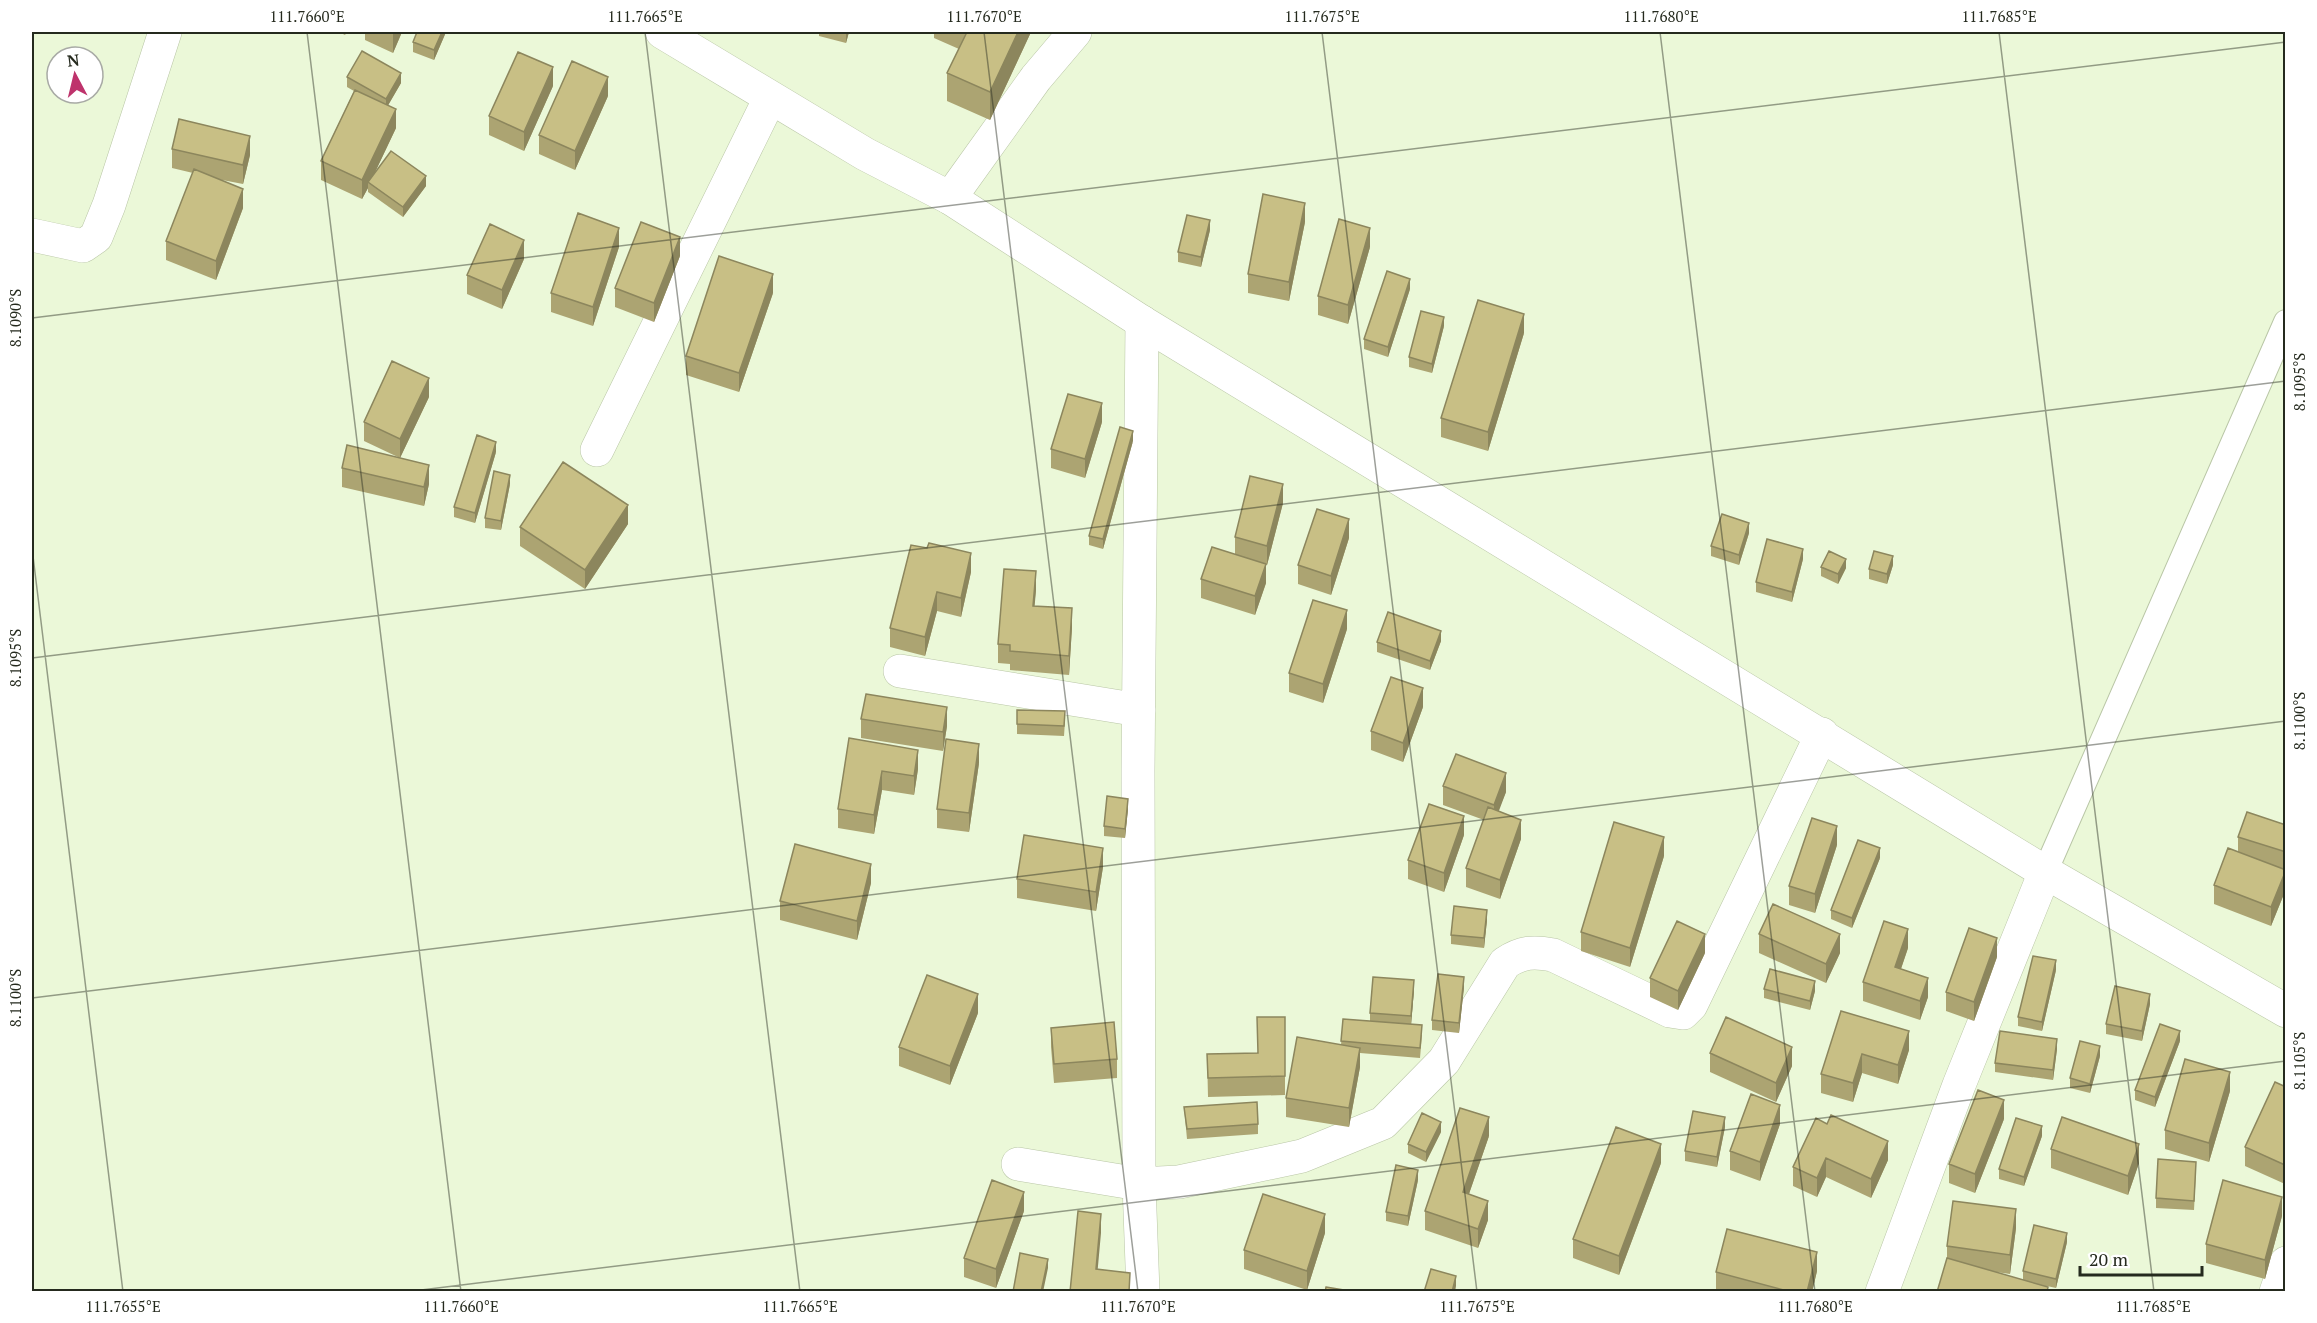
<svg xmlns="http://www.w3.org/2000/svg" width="2317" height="1323" viewBox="0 0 2317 1323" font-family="'PT Serif',serif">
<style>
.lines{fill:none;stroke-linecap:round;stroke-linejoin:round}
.service-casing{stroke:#b9c6a6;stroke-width:26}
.minor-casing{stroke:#b9c6a6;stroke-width:34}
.trunk-casing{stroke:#b9c6a6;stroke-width:34}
.service{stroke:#fff;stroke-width:24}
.minor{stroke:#fff;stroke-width:33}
.trunk{stroke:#fff;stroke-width:33}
.wall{fill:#aca472}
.shaded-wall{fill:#8c865d}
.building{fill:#c8bf85;stroke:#8c865d;stroke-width:1.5}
.ticks{fill:none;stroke:#252a1e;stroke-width:1.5;stroke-opacity:0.45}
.neatline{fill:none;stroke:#252a1e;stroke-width:2}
.ticks-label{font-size:15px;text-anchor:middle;fill:#252a1e}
</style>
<rect width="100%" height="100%" fill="#ebf8d8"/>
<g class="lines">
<defs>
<path id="service" d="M2045,872L2286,322"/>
<path id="minor" d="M950,198L1036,78L1075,32
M32,235L83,246L96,237L109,205L165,32
M1142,322L1138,771L1139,1184L1143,1292
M597,450L770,98
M900,671L1139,710
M1018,1164L1139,1184L1179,1182L1302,1156L1383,1123L1444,1061L1505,963C1522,952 1533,951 1553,955L1670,1011L1683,1013L1691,1005L1822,734
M1882,1292L1959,1085L2045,872
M2276,1292L2286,1263"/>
<path id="trunk" d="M662,32L865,154L950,198L1142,322L2045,872L2286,1011"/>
</defs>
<use href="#service" class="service-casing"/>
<use href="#minor" class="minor-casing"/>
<use href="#trunk" class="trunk-casing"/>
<use href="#service" class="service"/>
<use href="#minor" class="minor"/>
<use href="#trunk" class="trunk"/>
</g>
<path class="wall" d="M339,32H347L345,35Z
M365,32H402L393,53L365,40Z
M446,32L434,60L413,52V42Z
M819,32H849L846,43L819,36Z
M934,32H1031L990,120L947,101V73L959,49L934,38Z
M347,77L401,83L388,105L396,128L375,172L426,186L403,217L368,192V188L362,199L321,180V161L354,91L347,87Z
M553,86L524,151L489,135V116Z
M608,96L575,170L539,154V135Z
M172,149L250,155L243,184L217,179L243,208L216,280L166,260V241L193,173L172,168Z
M1305,222L1289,301L1248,293V274Z
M1210,230L1201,267L1178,262V252Z
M619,247L593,326L551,312V293Z
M1370,247L1348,324L1318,315V296Z
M680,256L654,322L615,307V288Z
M524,259L502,309L467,294V275Z
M1410,289L1388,357L1364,349V339Z
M773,293L739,392L686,375V356Z
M1444,326L1432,373L1409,367V357Z
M1524,333L1488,451L1441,437V418Z
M429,397L400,458L429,484L424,506L342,487V468L400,458L364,441V422Z
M1102,422L1085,478L1051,468V449Z
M1133,441L1103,549L1089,545V536Z
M496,452L475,523L454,517V507Z
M510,484L501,530L485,528V518Z
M1283,503L1267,565H1266V583L1255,615L1201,598V579L1235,554V537Z
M628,524L585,589L520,546V527Z
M1749,533L1739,565L1711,556V546Z
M1349,538L1331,595L1298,584V565Z
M911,545L971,572L961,617L937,611L925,656L890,647V628Z
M1803,559L1792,602L1756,592V582Z
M1893,565L1887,584L1869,579V569Z
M1821,567L1846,568L1838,584L1821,576Z
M1036,590L1034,606L1072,627L1069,675L1010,670V664L998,663V644Z
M1347,629L1323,703L1289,692V673Z
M1441,641L1430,670L1377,652V642Z
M1423,707L1403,762L1371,750V731Z
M1017,710L1065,721L1064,736L1017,734Z
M861,719L947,726L943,751L861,738Z
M849,738L918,769L914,795L882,790L874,834L838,828V809Z
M979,763L969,832L937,828V809Z
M1443,786L1506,792L1498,811L1521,839L1500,899L1466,887V868L1484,820L1443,805Z
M1128,809L1125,838L1104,836V826Z
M2286,825V889L2271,926L2214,904V885L2238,852V837Z
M1464,835L1444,892L1408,879V860Z
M1837,845L1815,913L1789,905V886Z
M1664,856L1630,967L1581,951V932Z
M1880,858L1852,928L1831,919V910Z
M1103,867L1096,911L1017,898V879Z
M871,883L857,940L780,920V901Z
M1487,920L1484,948L1451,944V935Z
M1759,934L1840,953L1826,983L1759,953Z
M1908,948L1901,969L1928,997L1920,1020L1863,1001V982Z
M1705,953L1678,1010L1650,997V978Z
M1997,957L1974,1021L1946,1011V992Z
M2056,970L2042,1031L2018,1026V1017Z
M1464,987L1459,1033L1432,1030V1020Z
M1764,989L1815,991L1810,1010L1764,998Z
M1414,990L1411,1024L1422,1035L1420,1058L1360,1053V1067L1349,1127L1286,1117V1098L1341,1045L1343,1019L1370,1021V1013Z
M2150,1004L2142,1041L2106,1034V1024Z
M1841,1011L1909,1050L1898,1084L1862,1073L1853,1102L1821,1093V1074Z
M978,1013L950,1085L899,1066V1047Z
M1285,1017V1095L1208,1097L1207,1054L1257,1053Z
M1051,1028L1117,1059V1078L1054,1083L1051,1047Z
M2180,1041L2155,1107L2135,1100V1090Z
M2057,1049L2053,1080L1995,1072V1063Z
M1710,1053L1792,1066L1776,1102L1710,1072Z
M2100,1056L2090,1093L2070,1088V1078Z
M2286,1087V1183L2285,1184L2245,1166V1147Z
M2230,1091L2209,1162L2165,1149V1130Z
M1184,1107L1258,1124V1134L1187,1139Z
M1816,1118L1888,1160L1871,1198L1826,1177L1817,1197L1793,1186V1167Z
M2004,1119L1975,1193L1949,1183V1164Z
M1780,1124L1760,1181L1730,1170V1151Z
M1725,1127L1717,1167L1685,1161V1151Z
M1441,1132L1426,1162L1408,1153V1144Z
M1489,1136L1469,1194L1488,1220L1478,1248L1425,1230V1211Z
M2042,1136L2024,1186L1999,1179V1169Z
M2051,1149L2139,1163L2128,1195L2051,1168Z
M1661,1163L1619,1275L1573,1258V1239Z
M2196,1171L2194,1210L2156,1208V1198Z
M1418,1180L1408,1226L1386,1221V1212Z
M1024,1211L996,1288L964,1277V1258Z
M2282,1216L2265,1279L2206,1263V1244Z
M2016,1228L2010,1274L1996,1272L2023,1280V1271L2067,1242L2056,1288L2047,1286L2048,1292L1947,1258V1246Z
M1325,1233L1307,1290L1244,1269V1250Z
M1817,1271L1812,1292L1716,1291V1272Z"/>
<path class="shaded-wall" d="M394,32H402L393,53V34Z
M442,32H446L434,60V50Z
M846,32H849L846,43Z
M1018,32H1031L990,120V92Z
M553,67V86L524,151V132Z
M401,73V83L386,109V99Z
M608,77V96L575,170V151Z
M396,109V128L370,183L368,182V188L362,199V180Z
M250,136V155L243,184V165Z
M426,176V186L403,217V207Z
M243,189V208L216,280V261Z
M1305,203V222L1289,301V282Z
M1210,220V230L1201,267V257Z
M619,228V247L593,326V307Z
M1370,228V247L1348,324V305Z
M680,237V256L654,322V303Z
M524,240V259L502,309V290Z
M773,274V293L739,392V373Z
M1410,279V289L1388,357V347Z
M1524,314V333L1488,451V432Z
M1444,317V326L1432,373V364Z
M429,378V397L400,458V439Z
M1102,403V422L1085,478V459Z
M1133,431V441L1103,549V539Z
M496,442V452L475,523V513Z
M429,465V484L424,506V487Z
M510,475V484L501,530V521Z
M1283,484V503L1267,565V546Z
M628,505V524L585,589V570Z
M1349,519V538L1331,595V576Z
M1749,523V533L1739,565V555Z
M1803,549V559L1792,602V592Z
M971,553V572L961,617V598Z
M1893,556V565L1887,584V574Z
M1846,559V568L1838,584V574Z
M1266,564V583L1255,615V596Z
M1036,571V590L1033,625V606Z
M937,592V611L925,656V637Z
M1072,608V627L1069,675V656Z
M1347,610V629L1323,703V684Z
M1441,631V641L1430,670V661Z
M1423,688V707L1403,762V743Z
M947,707V726L943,751V732Z
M979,744V763L969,832V813Z
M918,750V769L914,795V776Z
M882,771V790L874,834V815Z
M1506,773V792L1494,824V805Z
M1128,799V809L1125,838V829Z
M1464,816V835L1444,892V873Z
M1521,820V839L1500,899V880Z
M1837,826V845L1815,913V894Z
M1664,837V856L1630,967V948Z
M1103,848V867L1096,911V892Z
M1880,848V858L1852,928V918Z
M871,864V883L857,940V921Z
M2286,870V889L2271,926V907Z
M1487,910V920L1484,948V938Z
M1908,929V948L1895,986V967Z
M1705,934V953L1678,1010V991Z
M1840,934V953L1826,983V964Z
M1997,938V957L1974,1021V1002Z
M2056,960V970L2042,1031V1022Z
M1464,977V987L1459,1033V1023Z
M1928,978V997L1920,1020V1001Z
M1414,980V990L1411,1026V1016Z
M1815,981V991L1810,1010V1001Z
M978,994V1013L950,1085V1066Z
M2150,994V1004L2142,1041V1031Z
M1909,1031V1050L1898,1084V1065Z
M2180,1031V1041L2155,1107V1097Z
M2057,1039V1049L2053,1080V1070Z
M2100,1046V1056L2090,1093V1084Z
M1792,1047V1066L1776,1102V1083Z
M1360,1048V1067L1349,1127V1108Z
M1862,1054V1073L1853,1102V1083Z
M2230,1072V1091L2209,1162V1143Z
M2004,1100V1119L1975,1193V1174Z
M1780,1105V1124L1760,1181V1162Z
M1489,1117V1136L1463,1211V1192Z
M1725,1117V1127L1717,1167V1157Z
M1441,1122V1132L1426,1162V1152Z
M2042,1126V1136L2024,1186V1177Z
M1888,1141V1160L1871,1198V1179Z
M1661,1144V1163L1619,1275V1256Z
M2139,1144V1163L2128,1195V1176Z
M1826,1158V1177L1817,1197V1178Z
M2286,1164V1183L2285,1184V1165Z
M1418,1170V1180L1408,1226V1216Z
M1024,1192V1211L996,1288V1269Z
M2282,1197V1216L2265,1279V1260Z
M1488,1201V1220L1478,1248V1229Z
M2016,1209V1228L2010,1274V1255Z
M1101,1214V1233L1096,1288V1269Z
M1325,1214V1233L1307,1290V1271Z
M2067,1233V1242L2056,1288V1279Z
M1817,1252V1271L1812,1292H1807Z
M1048,1259V1268L1043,1292H1041Z
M1456,1276V1286L1455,1292H1452Z"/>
<path class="building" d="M417,32H442L434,50L413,42Z
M967,32H1018L990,92L947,73Z
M362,51L401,73L386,99L347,77Z
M518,52L553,67L524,132L489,116Z
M572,61L608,77L575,151L539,135Z
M355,90L396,109L362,180L321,161Z
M179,119L250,136L243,165L172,149Z
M391,151L426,176L403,207L368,182Z
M194,169L243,189L216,261L166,241Z
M1263,194L1305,203L1289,282L1248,274Z
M578,213L619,228L593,307L551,293Z
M1187,215L1210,220L1201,257L1178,252Z
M1339,219L1370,228L1348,305L1318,296Z
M641,222L680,237L654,303L615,288Z
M490,224L524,240L502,290L467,275Z
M719,256L773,274L739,373L686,356Z
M1387,271L1410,279L1388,347L1364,339Z
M1478,300L1524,314L1488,432L1441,418Z
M1421,311L1444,317L1432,364L1409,357Z
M392,361L429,378L400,439L364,422Z
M1068,394L1102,403L1085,459L1051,449Z
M1120,427L1133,431L1103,539L1089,536Z
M477,435L496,442L475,513L454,507Z
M347,445L429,465L424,487L342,468Z
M563,462L628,505L585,570L520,527Z
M494,471L510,475L501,521L485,518Z
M1250,476L1283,484L1267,546L1235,537Z
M1317,509L1349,519L1331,576L1298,565Z
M1722,514L1749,523L1739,555L1711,546Z
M1767,539L1803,549L1792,592L1756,582Z
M929,543L971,553L961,598L937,592L925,637L890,628L911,545L927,548Z
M1212,547L1266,564L1255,596L1201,579Z
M1829,551L1846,559L1838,574L1821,567Z
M1874,551L1893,556L1887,574L1869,569Z
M1004,569L1036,571L1033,606L1072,608L1069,656L1010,651V645L998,644Z
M1313,600L1347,610L1323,684L1289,673Z
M1388,612L1441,631L1430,661L1377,642Z
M1391,677L1423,688L1403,743L1371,731Z
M866,694L947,707L943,732L861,719Z
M1017,710L1065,711L1064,726L1017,724Z
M849,738L918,750L914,776L882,771L874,815L838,809Z
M946,739L979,744L969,813L937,809Z
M1456,754L1506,773L1494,805L1443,786Z
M1107,796L1128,799L1125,829L1104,826Z
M1429,804L1464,816L1444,873L1408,860Z
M1488,807L1521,820L1500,880L1466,868Z
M2247,812L2286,825V852L2238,837Z
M1812,818L1837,826L1815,894L1789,886Z
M1614,822L1664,837L1630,948L1581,932Z
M1024,835L1103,848L1096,892L1017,879Z
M1858,840L1880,848L1852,918L1831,910Z
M795,844L871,864L857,921L780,901Z
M2228,848L2286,870L2271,907L2214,885Z
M1773,904L1840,934L1826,964L1759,934Z
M1454,906L1487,910L1484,938L1451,935Z
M1677,921L1705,934L1678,991L1650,978Z
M1884,921L1908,929L1895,967L1928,978L1920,1001L1863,982Z
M1969,928L1997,938L1974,1002L1946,992Z
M2033,956L2056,960L2042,1022L2018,1017Z
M1770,969L1815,981L1810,1001L1764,989Z
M1438,974L1464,977L1459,1023L1432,1020Z
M927,975L978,994L950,1066L899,1047Z
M1373,977L1414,980L1411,1016L1370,1013Z
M2115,986L2150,994L2142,1031L2106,1024Z
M1841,1011L1909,1031L1898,1065L1862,1054L1853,1083L1821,1074Z
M1257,1017H1285V1076L1208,1078L1207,1054L1258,1053Z
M1726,1017L1792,1047L1776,1083L1710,1053Z
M1343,1019L1422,1025L1420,1048L1341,1041Z
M1114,1022L1117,1059L1054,1064L1051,1028Z
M2160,1024L2180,1031L2155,1097L2135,1090Z
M2000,1031L2057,1039L2053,1070L1995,1063Z
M1297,1037L1360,1048L1349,1108L1286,1098Z
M2080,1041L2100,1046L2090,1084L2070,1078Z
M2185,1059L2230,1072L2209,1143L2165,1130Z
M2275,1082L2286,1087V1164L2285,1165L2245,1147Z
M1978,1090L2004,1100L1975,1174L1949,1164Z
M1751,1094L1780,1105L1760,1162L1730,1151Z
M1257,1102L1258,1124L1187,1129L1184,1107Z
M1460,1108L1489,1117L1463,1192L1488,1201L1478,1229L1425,1211Z
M1693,1111L1725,1117L1717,1157L1685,1151Z
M1422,1113L1441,1122L1426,1152L1408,1144Z
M1831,1115L1888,1141L1871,1179L1826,1158L1817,1178L1793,1167L1816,1118L1827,1124Z
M2062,1117L2139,1144L2128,1176L2051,1149Z
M2016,1118L2042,1126L2024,1177L1999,1169Z
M1616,1127L1661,1144L1619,1256L1573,1239Z
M2158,1159L2196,1162L2194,1201L2156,1198Z
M1396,1165L1418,1170L1408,1216L1386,1212Z
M992,1180L1024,1192L996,1269L964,1258Z
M2223,1180L2282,1197L2265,1260L2206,1244Z
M1263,1194L1325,1214L1307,1271L1244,1250Z
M1953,1201L2016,1209L2010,1255L1947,1246Z
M1078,1211L1101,1214L1096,1269L1130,1273L1129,1292H1070Z
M2034,1225L2067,1233L2056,1279L2023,1271Z
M1727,1229L1817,1252L1807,1292H1791L1716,1272Z
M1020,1253L1048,1259L1041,1292H1013Z
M1947,1258L2048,1287L2047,1292H1937Z
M1431,1269L1456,1276L1452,1292H1424Z
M1326,1287L1356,1292H1325Z"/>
<path class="ticks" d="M307,32L461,1292M645,32L800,1292M984,32L1138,1292M1322,32L1477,1292M1660,32L1815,1292M1999,32L2154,1292M32,318L2286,42M32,548L123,1292M32,658L2286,381M32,998L2286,721M405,1292L2286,1061"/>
<rect width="2317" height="1323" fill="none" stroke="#ffffff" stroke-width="66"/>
<g transform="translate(75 75) rotate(353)"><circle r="28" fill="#ffffff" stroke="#a8aaa5" stroke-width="1.5"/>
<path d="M0-4.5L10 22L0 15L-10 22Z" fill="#be336c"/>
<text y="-9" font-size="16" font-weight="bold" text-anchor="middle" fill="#252a1e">N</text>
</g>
<path d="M2080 1266v9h122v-9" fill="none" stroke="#252a1e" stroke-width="3"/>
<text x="2089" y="1266" font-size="18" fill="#252a1e" stroke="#ffffff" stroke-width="4.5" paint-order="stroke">20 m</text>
<rect x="33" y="33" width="2251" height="1257" class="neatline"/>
<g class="ticks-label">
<text x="307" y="22">111.7660°E</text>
<text x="645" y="22">111.7665°E</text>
<text x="984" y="22">111.7670°E</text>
<text x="1322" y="22">111.7675°E</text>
<text x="1661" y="22">111.7680°E</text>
<text x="1999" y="22">111.7685°E</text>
<text transform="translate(16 318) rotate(-90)" y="5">8.1090°S</text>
<text transform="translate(2300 382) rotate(-90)" y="5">8.1095°S</text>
<text transform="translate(16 658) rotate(-90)" y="5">8.1095°S</text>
<text transform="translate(2300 721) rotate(-90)" y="5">8.1100°S</text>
<text transform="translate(16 998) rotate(-90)" y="5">8.1100°S</text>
<text transform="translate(2300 1061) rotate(-90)" y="5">8.1105°S</text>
<text x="123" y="1312">111.7655°E</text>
<text x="461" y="1312">111.7660°E</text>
<text x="800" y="1312">111.7665°E</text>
<text x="1138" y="1312">111.7670°E</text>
<text x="1477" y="1312">111.7675°E</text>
<text x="1815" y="1312">111.7680°E</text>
<text x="2153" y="1312">111.7685°E</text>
</g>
</svg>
